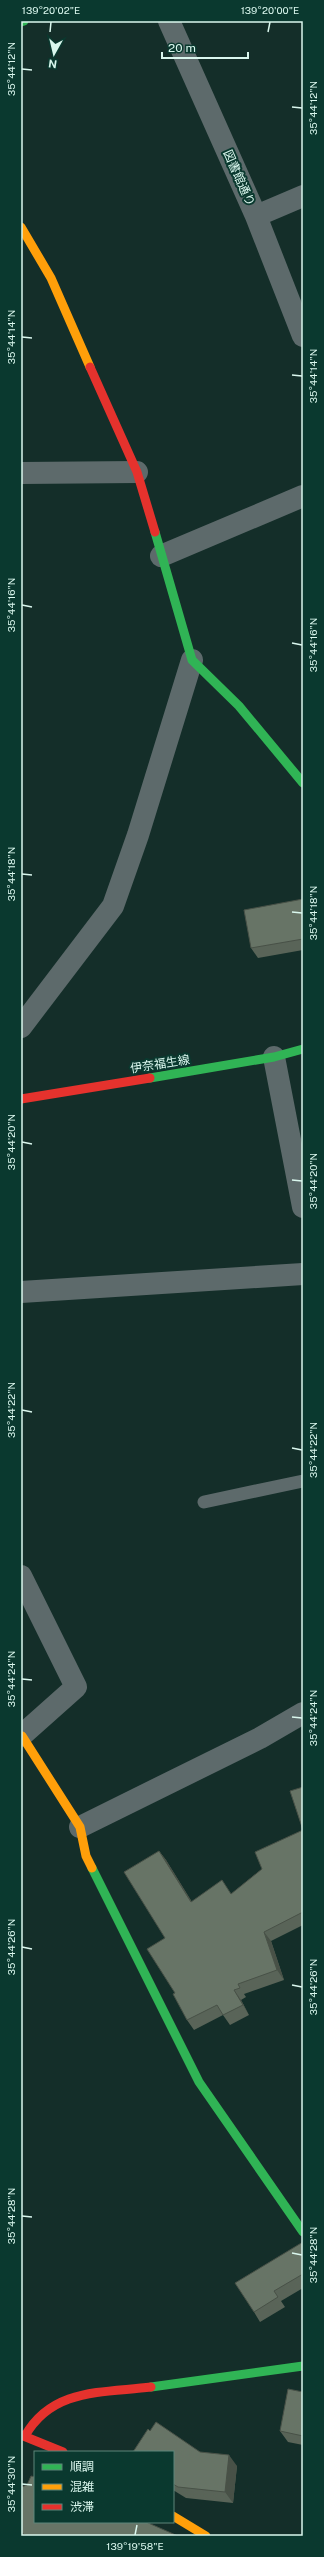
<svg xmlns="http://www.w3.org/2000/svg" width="324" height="2557" viewBox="0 0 324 2557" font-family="'Public Sans','Noto Sans JP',sans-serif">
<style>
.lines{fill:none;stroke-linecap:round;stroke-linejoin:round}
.lane{stroke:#5d6a6b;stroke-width:13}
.street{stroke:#5d6a6b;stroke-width:22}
.fast{stroke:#30b455;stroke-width:9}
.slow{stroke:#ff9f0a;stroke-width:9}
.jam{stroke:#e5322d;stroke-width:9}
.wall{fill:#596458}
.shaded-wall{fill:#485147}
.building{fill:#677466;stroke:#485147}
.ticks{fill:none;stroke:#daf7ee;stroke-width:1.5}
.labels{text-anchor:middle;stroke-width:4;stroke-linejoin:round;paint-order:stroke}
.street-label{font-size:12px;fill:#daf7ee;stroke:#0a392f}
.neatline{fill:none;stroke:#daf7ee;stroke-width:1.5}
.ticks-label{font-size:10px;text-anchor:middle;fill:#daf7ee}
</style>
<rect width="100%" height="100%" fill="#142e29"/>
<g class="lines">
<path class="lane" d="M204,1502L303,1481"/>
<path class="street" d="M169,21L256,216L303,336
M256,216L303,196
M21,473L137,472
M161,556L303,496
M21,1027L113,906L138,835L192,660
M274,1057L303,1207
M21,1292L303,1274
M21,1576L76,1687L21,1736
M80,1827L260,1738L303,1713"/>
<path class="fast" d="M21,22L24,21
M155,532L192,660L239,706L303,783
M150,1078L274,1057L303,1049
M92,1868L199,2082L303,2232
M151,2387L303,2366"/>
<path class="slow" d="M21,227L51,278L90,367
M22,1736L80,1827L86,1856L92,1868
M173,2516L206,2536"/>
<path class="jam" d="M90,367L137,472L155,532
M21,1099L150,1078
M21,2435L63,2452
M25,2436C52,2388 102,2393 151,2387"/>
</g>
<path class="wall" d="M303,899V950L258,958L251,948Z
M303,1830V1925L271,1941L284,1980L244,1994L246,1997L241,2000L249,2015L230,2025L223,2015L194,2030L187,2020L175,1993L165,1938L159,1851L166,1860L192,1902L231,1894L262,1869Z
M303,2242V2288L281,2301L285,2307L260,2322L254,2312Z
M303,2392V2445L288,2442L280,2431Z
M150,2431L200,2452L237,2466L233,2503L186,2498L173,2490V2452Z
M21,2487L178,2536H21Z"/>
<path class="shaded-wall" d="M159,1851L166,1860L198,1912L191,1902Z
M264,1932L271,1941L284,1980L277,1970Z
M234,1990L241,2000L249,2015Z
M229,2455L237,2466L233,2503L225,2492Z"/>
<path class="building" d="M303,899V939L251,948L244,910Z
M303,1787V1830L290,1791Z
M303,1830V1912L264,1932L277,1970L238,1984L240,1988L234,1990L243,2005L223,2015L217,2005L187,2020L173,1994L175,1993L147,1949L165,1938L124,1872L159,1851L191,1902L222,1880L231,1894L262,1869L255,1852Z
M303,2242V2274L274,2291L278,2297L254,2312L235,2283Z
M288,2389L303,2392V2436L280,2431Z
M156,2422L200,2452L229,2455L225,2492L178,2487L173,2484V2452H133L148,2429L150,2431Z
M31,2476L35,2477V2522H146L178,2536H28L21,2533L22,2536H21V2487L27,2485Z"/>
<path class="ticks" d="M50,32L51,22M268,32L270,22M22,69L32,70M292,107L302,108M22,337L32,338M292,375L302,376M22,605L32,607M292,643L302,645M22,874L32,875M292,912L302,913M22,1142L32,1144M292,1180L302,1181M22,1410L32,1412M292,1448L302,1450M22,1679L32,1680M292,1717L302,1718M22,1947L32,1949M292,1985L302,1987M22,2216L32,2217M292,2253L302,2255M22,2484L32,2485M135,2535L137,2525"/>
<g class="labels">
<g class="street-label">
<text transform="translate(239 178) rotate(66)" y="4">図書館通り</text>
<text transform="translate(160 1064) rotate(-9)" y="4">伊奈福生線</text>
</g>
</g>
<rect width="324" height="2557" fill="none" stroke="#0a392f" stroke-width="44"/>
<rect x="34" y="2451" width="140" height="72" fill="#0a392f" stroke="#5d857b"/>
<rect x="42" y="2464" width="20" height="6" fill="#30b455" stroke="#5d857b"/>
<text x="70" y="2471" font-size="12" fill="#daf7ee">順調</text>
<rect x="42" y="2484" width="20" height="6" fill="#ff9f0a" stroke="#5d857b"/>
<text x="70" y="2491" font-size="12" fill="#daf7ee">混雑</text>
<rect x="42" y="2504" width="20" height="6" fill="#e5322d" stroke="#5d857b"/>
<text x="70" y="2511" font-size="12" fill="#daf7ee">渋滞</text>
<g transform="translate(54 54) rotate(188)" stroke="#0a392f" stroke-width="3" paint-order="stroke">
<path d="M0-3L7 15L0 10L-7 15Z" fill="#daf7ee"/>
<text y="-6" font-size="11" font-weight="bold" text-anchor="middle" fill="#daf7ee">N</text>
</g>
<path d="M162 52v6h86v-6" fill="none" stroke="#daf7ee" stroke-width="2"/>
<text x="168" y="52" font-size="12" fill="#daf7ee" stroke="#0a392f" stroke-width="3" paint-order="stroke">20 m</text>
<rect x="22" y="22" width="280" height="2513" class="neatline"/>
<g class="ticks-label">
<text x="51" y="14">139°20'02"E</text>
<text x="270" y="14">139°20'00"E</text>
<text transform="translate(11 69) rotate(-90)" y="4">35°44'12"N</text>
<text transform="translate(313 108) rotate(-90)" y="4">35°44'12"N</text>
<text transform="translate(11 337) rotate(-90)" y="4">35°44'14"N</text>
<text transform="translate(313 376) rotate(-90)" y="4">35°44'14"N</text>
<text transform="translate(11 605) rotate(-90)" y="4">35°44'16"N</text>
<text transform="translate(313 645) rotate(-90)" y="4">35°44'16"N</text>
<text transform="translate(11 874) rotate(-90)" y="4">35°44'18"N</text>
<text transform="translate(313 913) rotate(-90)" y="4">35°44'18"N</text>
<text transform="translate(11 1142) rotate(-90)" y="4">35°44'20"N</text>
<text transform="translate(313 1181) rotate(-90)" y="4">35°44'20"N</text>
<text transform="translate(11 1410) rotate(-90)" y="4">35°44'22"N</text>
<text transform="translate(313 1450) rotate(-90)" y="4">35°44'22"N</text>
<text transform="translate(11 1679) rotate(-90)" y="4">35°44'24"N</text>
<text transform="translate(313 1718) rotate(-90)" y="4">35°44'24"N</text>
<text transform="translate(11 1947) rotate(-90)" y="4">35°44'26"N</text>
<text transform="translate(313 1987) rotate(-90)" y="4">35°44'26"N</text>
<text transform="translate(11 2216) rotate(-90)" y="4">35°44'28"N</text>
<text transform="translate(313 2255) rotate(-90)" y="4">35°44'28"N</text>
<text transform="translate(11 2484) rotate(-90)" y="4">35°44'30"N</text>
<text x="135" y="2550">139°19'58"E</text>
</g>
</svg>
